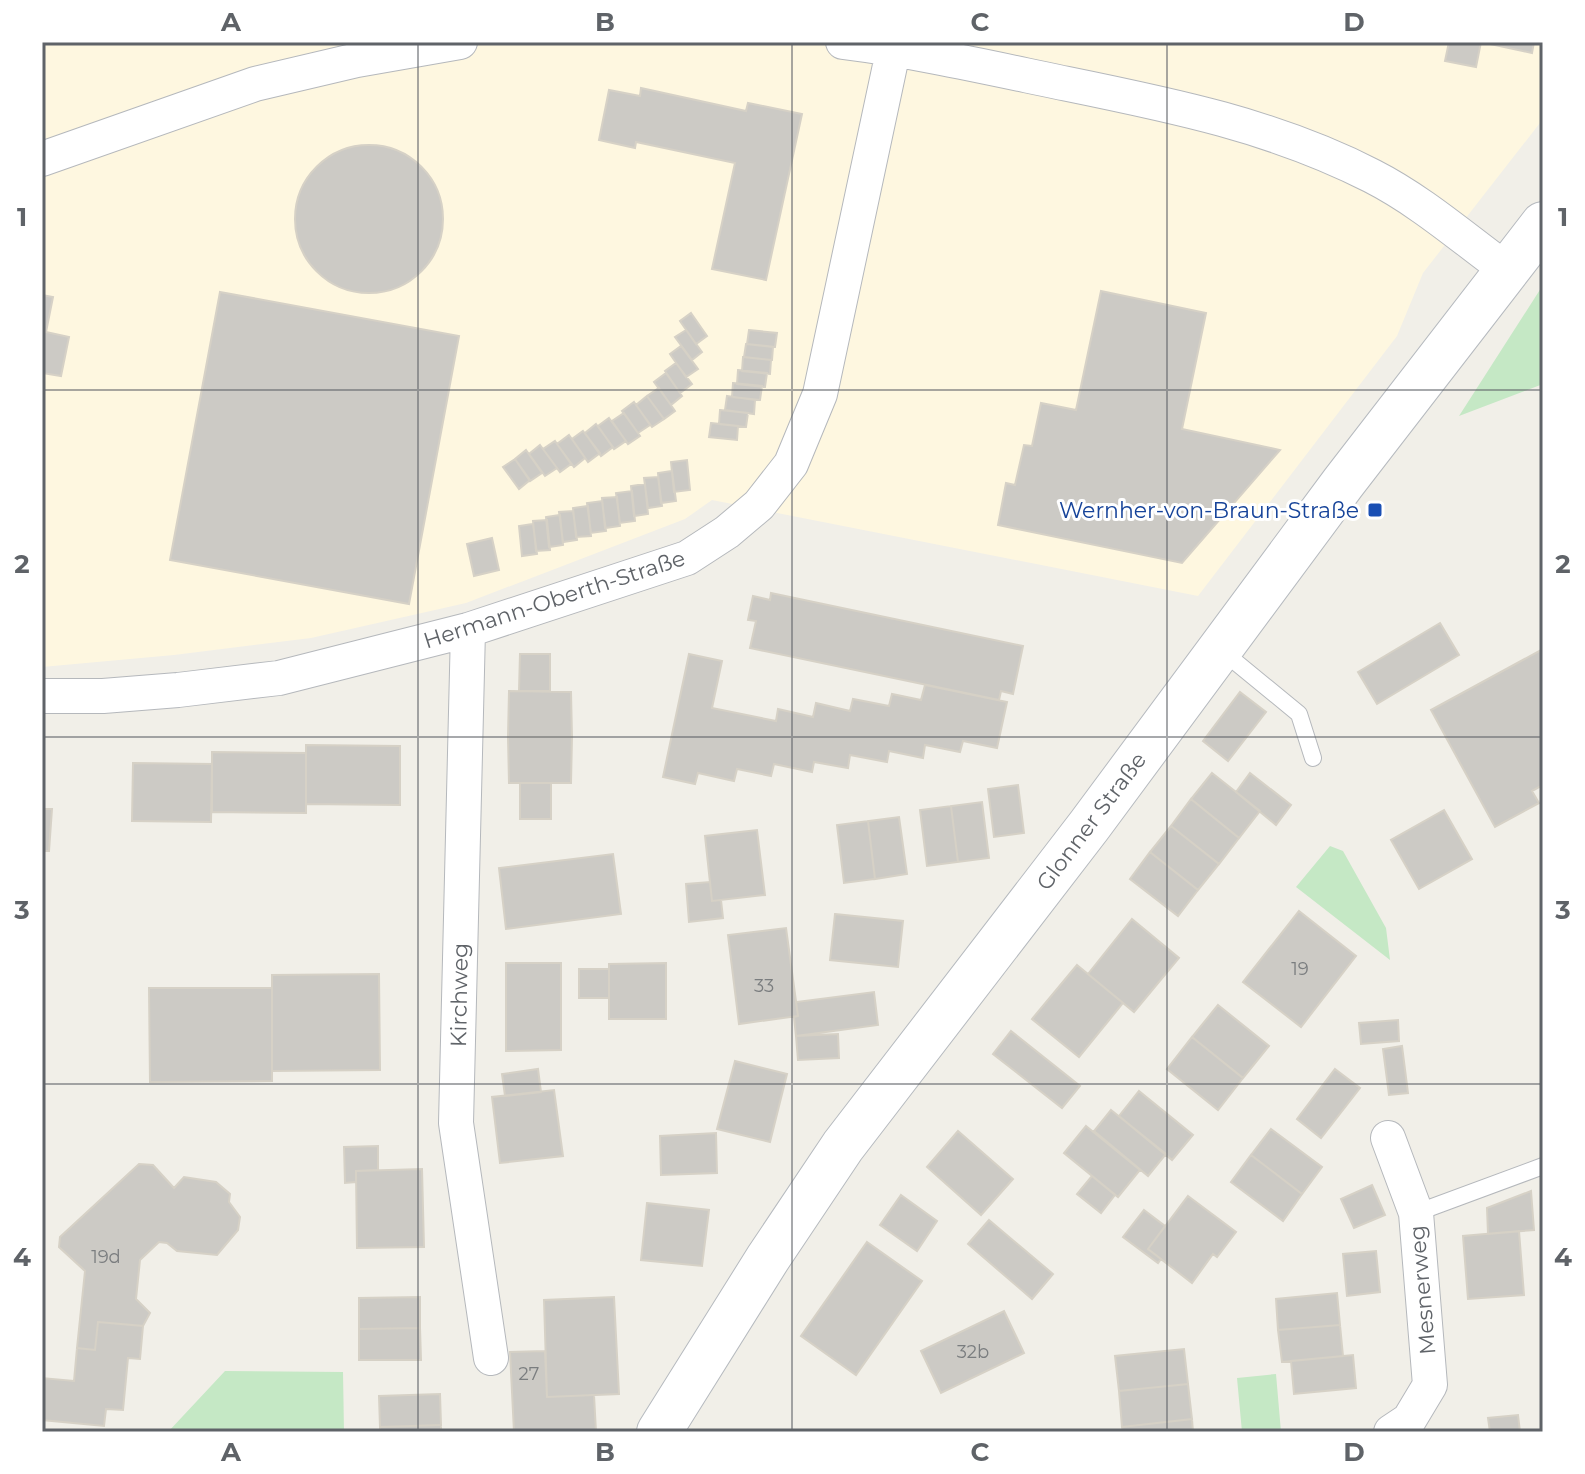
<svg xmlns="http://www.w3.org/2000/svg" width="1585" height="1474" viewBox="0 0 1585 1474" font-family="Montserrat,sans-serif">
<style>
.commercial{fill:#fef7e0}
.green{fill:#c5e8c5}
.building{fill:#cccac5;stroke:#d6d1c6;stroke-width:2}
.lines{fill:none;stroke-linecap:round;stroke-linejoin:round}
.lane-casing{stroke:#b5b8bc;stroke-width:18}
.street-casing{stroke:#b5b8bc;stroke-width:36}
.secondary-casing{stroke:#b6babf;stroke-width:46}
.lane{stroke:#fff;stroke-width:16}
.street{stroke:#fff;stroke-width:34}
.secondary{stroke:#fff;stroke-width:44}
.grid{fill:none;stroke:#5f6368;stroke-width:2;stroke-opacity:0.55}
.transit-dot{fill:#1a4fb4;stroke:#fff;stroke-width:3}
.labels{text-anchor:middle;stroke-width:6;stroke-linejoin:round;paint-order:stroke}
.number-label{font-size:18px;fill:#7a7d7f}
.transit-label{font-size:22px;fill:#164399;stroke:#fff;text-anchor:end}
.street-label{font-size:22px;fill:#5f6368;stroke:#fff}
.neatline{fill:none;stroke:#5f6368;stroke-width:3}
.grid-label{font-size:26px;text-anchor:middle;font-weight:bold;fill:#5f6368}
</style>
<rect width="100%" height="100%" fill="#f1efe8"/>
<path class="commercial" d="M42,42H1543V119L1423,273L1397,336L1198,596L712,500L685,519L466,603L311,638L174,655L42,667Z"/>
<path class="green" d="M1543,285V384L1459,416Z
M1330,846L1343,851L1386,928L1390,960L1296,887Z
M225,1371L343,1372L344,1432H168Z
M1276,1374L1281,1432H1242L1237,1378Z"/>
<path class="building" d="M1449,42H1481L1476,67L1445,61Z
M1481,42H1534L1532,53Z
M641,88L746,111L748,103L802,114L766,280L712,269L735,163L636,142L635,148L599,140L609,90L640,96Z
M295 219a74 74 0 1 1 148 0a74 74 0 1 1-148 0Z
M1101,291L1206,313L1182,429L1280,450L1182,563L998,525L1006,483L1015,485L1024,445L1032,446L1041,403L1076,410Z
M220,292L459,336L409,604L170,560Z
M42,295L53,297L46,332L69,337L61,376L42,373Z
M691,313L707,336L696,344L680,321Z
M686,330L702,352L692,360L675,337Z
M749,330L777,333L775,347L747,344Z
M746,344L773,347L772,360L744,357Z
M681,346L698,369L686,377L670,354Z
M743,357L771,360L770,374L742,371Z
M676,363L692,384L680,393L665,371Z
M738,370L767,373L765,387L737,384Z
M666,373L682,396L671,405L654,382Z
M733,383L762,386L760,400L732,397Z
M659,388L675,411L664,419L647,396Z
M647,396L664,419L652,427L636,405Z
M727,396L755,400L754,414L725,410Z
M634,402L650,425L638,433L622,411Z
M720,410L748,413L746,427L719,424Z
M624,413L640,436L628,444L612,421Z
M609,418L626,441L614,449L598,426Z
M711,423L738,426L737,440L709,437Z
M596,424L613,447L601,456L585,433Z
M583,431L600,453L588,462L572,439Z
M569,435L585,458L574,467L557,444Z
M555,441L571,464L560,472L543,449Z
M540,445L557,468L545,476L529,454Z
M526,450L542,473L530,481L515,459Z
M515,459L530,480L519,489L503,467Z
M687,460L690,490L674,492L671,462Z
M672,471L676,501L661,503L658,473Z
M658,477L662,506L648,508L644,478Z
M645,484L648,514L634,516L631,486Z
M632,491L635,521L620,523L616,493Z
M617,497L620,526L605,528L602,498Z
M602,501L606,531L591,533L587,503Z
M588,506L591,536L576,537L573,508Z
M573,511L577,540L563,542L559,512Z
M560,515L563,545L549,547L546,517Z
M547,520L550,550L536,551L533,521Z
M533,524L537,554L522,556L519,526Z
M492,538L499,570L474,576L467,544Z
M771,593L1023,646L1013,694L1001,691L999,700L750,648L756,621L748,620L753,596L770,600Z
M1440,623L1459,655L1377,704L1358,672Z
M1543,649V785L1532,791L1539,803L1495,827L1431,710Z
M520,654H550V691H519Z
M689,654L722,661L712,708L776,721L778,709L813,717L816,703L850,711L853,699L889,706L892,694L921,700L925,685L1007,702L997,748L963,741L960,752L925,745L923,758L889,751L887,762L850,755L848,768L814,762L812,772L774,764L771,776L737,769L734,781L698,773L695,784L663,777Z
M509,691L571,692L572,737H508Z
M1240,692L1266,712L1228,761L1203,741Z
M508,737H572L571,783H509Z
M306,745L400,746V805L306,804Z
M212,752L306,753V813L212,812Z
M133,763L212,764L211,822L132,821Z
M1212,773L1260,811L1239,838L1191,799Z
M1250,773L1291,805L1276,825L1236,792Z
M520,783H551V819H520Z
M1018,785L1024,833L994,837L988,789Z
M1191,799L1239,838L1219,864L1171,826Z
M982,802L989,858L958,862L951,806Z
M951,806L958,862L927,866L920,810Z
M42,809H52L49,851H42Z
M1444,810L1472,859L1419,889L1391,840Z
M899,817L907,874L875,879L868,821Z
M868,821L875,879L844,883L837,825Z
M1171,826L1219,864L1198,890L1150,852Z
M757,830L765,895L712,901L705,836Z
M1150,852L1198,890L1178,916L1130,879Z
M613,854L621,914L506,929L499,868Z
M710,882L712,901L721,900L723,918L689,922L686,884Z
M1299,911L1356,956L1301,1027L1243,982Z
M835,914L903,921L898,967L830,960Z
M1132,919L1179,958L1134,1012L1088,974Z
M786,928L798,1016L739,1024L728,935Z
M506,963H561V1050L506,1051Z
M666,963V1019H609V964Z
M1077,965L1123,1003L1079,1057L1032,1019Z
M579,969H609V998H579Z
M379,974L380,1070L272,1071V975Z
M149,988H272V1081L150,1082Z
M874,992L878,1025L796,1036L794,1017L798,1016L796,1002Z
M1218,1005L1269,1046L1243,1078L1192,1037Z
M1398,1020L1399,1041L1361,1044L1359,1023Z
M1011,1031L1080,1086L1062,1108L993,1054Z
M838,1034L839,1058L798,1060L796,1036Z
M1192,1037L1243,1078L1218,1110L1167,1069Z
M1402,1046L1408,1093L1389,1095L1383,1049Z
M735,1061L787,1074L770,1142L717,1129Z
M538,1069L541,1092L505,1096L502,1074Z
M1335,1069L1360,1088L1321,1138L1297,1119Z
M554,1090L563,1156L500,1163L492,1097Z
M1139,1091L1193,1135L1172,1160L1119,1116Z
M1111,1110L1166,1154L1148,1176L1094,1131Z
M1086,1126L1140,1170L1118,1197L1064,1153Z
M1271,1129L1322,1167L1302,1194L1251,1155Z
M958,1131L1013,1179L981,1215L927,1167Z
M716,1133L717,1173L661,1175L660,1136Z
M378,1146V1170L356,1171V1182L345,1183L344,1147Z
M1251,1155L1302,1194L1283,1221L1231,1182Z
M139,1164L153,1165L174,1188L184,1177L216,1182L230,1194L229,1202L240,1217L238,1230L217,1255L177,1251L167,1243L159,1242L140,1260L136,1299L150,1313L143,1326L98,1322L95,1350L77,1348L85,1271L59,1247L60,1237Z
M422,1169L424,1247L357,1248L356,1171Z
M1092,1176L1115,1195L1101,1213L1077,1194Z
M1372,1185L1385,1215L1354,1228L1341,1199Z
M1531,1191L1534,1230L1488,1234L1487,1208Z
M901,1195L937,1221L917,1251L880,1225Z
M1188,1196L1236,1232L1217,1257L1213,1254L1192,1283L1148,1249Z
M647,1203L709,1210L702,1266L641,1260Z
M1144,1210L1165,1226L1148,1249L1161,1259L1158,1263L1123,1237Z
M989,1220L1053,1274L1032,1299L968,1244Z
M1519,1231L1524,1295L1468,1299L1463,1236Z
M867,1242L922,1281L856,1375L801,1336Z
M1376,1251L1380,1292L1347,1296L1343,1254Z
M1337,1293L1340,1325L1278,1330L1276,1299Z
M420,1297V1328L359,1329V1298Z
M614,1297L619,1394L547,1397L544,1300Z
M1004,1311L1024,1353L941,1393L921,1351Z
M98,1322L143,1326L140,1359L128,1358L123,1410L106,1409L104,1426L42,1420V1378L74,1381L77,1348L95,1350Z
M1340,1325L1343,1356L1282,1362L1278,1330Z
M420,1328L421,1360H359V1329Z
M1184,1349L1188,1384L1119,1391L1115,1356Z
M545,1351L547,1397L594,1395L596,1432H514L510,1352Z
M1353,1355L1356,1388L1294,1394L1291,1361Z
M1188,1384L1192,1419L1122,1427L1119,1391Z
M440,1394L441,1425L380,1427L379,1396Z
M1518,1415L1520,1432H1490L1488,1418Z
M1192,1419L1193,1432H1123L1122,1427Z
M441,1425V1432H380V1427Z"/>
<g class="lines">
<defs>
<path id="lane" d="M1221,650L1299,714L1313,758
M1416,1213L1543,1166"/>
<path id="street" d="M843,42C915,51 986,67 1058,82C1166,104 1273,125 1372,176C1421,201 1463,238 1507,270
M42,159L255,84L357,60L460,42
M468,630L456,1123L491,1358
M42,696H103L178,690L279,678L468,630L687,558L727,532L759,505L791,464L820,394L895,42
M1388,1138L1416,1213L1430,1385L1409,1420L1391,1432"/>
<path id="secondary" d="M659,1432L768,1258L843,1146L1089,826L1343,483L1543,224"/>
</defs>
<use href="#lane" class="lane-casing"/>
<use href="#street" class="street-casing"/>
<use href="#secondary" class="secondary-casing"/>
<use href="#lane" class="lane"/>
<use href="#street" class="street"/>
<use href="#secondary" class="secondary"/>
</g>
<path class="grid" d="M418,42V1432M792,42V1432M1167,42V1432M42,390H1543M42,737H1543M42,1084H1543"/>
<rect class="transit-dot" x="1367" y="502" width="16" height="16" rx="4"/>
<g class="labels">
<g class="number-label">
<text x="1300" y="975">19</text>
<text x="764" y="992">33</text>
<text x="106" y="1263">19d</text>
<text x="973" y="1358">32b</text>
<text x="529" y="1380">27</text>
</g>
<g class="transit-label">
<text x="1359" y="518">Wernher-von-Braun-Straße</text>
</g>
<g class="street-label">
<text transform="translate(554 599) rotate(-18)" y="8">Hermann-Oberth-Straße</text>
<text transform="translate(1091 821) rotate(-53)" y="8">Glonner Straße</text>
<text transform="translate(459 995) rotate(-89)" y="8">Kirchweg</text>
<text transform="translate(1422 1290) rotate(-95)" y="8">Mesnerweg</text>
</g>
</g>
<rect width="1585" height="1474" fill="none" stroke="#ffffff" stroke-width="88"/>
<rect x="44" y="44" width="1497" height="1386" class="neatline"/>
<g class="grid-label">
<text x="231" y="31">A</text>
<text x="605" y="31">B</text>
<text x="980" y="31">C</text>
<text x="1354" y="31">D</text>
<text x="22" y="226">1</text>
<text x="1563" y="226">1</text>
<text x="22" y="573">2</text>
<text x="1563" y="573">2</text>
<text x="22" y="919">3</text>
<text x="1563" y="919">3</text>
<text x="22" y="1266">4</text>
<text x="1563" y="1266">4</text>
<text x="231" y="1461">A</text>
<text x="605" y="1461">B</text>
<text x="980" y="1461">C</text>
<text x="1354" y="1461">D</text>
</g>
</svg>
